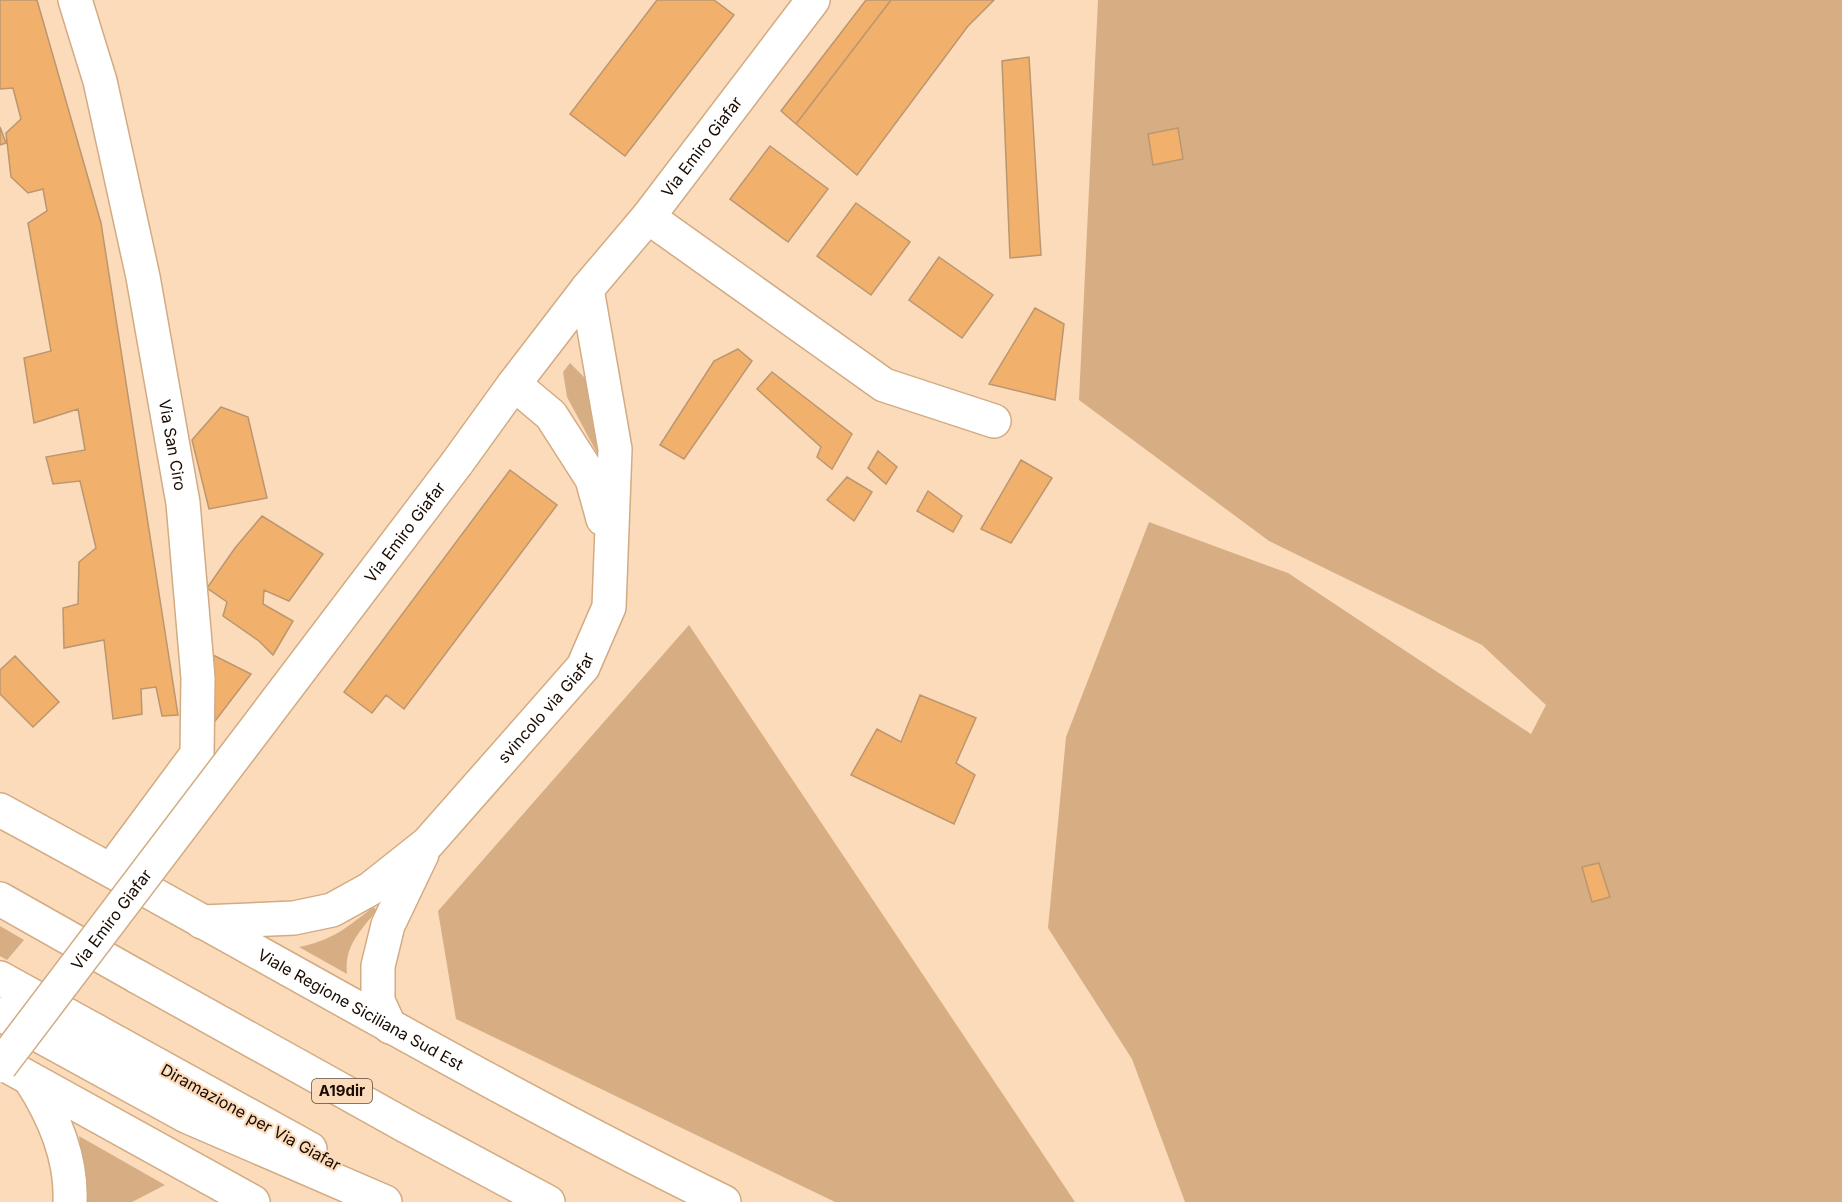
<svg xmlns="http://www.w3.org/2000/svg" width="1842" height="1202" viewBox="0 0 1842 1202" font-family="Inter,sans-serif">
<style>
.green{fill:#d7ae84}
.building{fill:#f1b06c;stroke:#bc966f;stroke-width:1.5}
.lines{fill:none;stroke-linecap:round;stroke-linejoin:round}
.minor-casing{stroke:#d2ab83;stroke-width:36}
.major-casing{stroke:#d2ab83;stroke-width:36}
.highway-casing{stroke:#d2ab83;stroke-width:36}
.minor{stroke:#fff;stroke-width:33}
.major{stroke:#fff;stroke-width:33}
.highway{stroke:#fff;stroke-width:33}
.minor-bridge-casing{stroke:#d2ab83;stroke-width:36;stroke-linecap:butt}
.minor-bridge{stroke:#fff;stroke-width:33}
.labels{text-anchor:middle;stroke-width:4.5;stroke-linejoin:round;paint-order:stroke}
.shield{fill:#fbdbba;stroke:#5d4938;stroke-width:1.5}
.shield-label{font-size:15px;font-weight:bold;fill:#190b01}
.street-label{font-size:16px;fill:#190b01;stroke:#fbdbba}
</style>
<rect width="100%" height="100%" fill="#fbdbba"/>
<path class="green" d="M1098,0H1842V1202H1185L1132,1059L1048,928L1066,737L1149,522L1288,573L1531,734L1546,705L1482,645L1269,541L1079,400Z
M570,363L586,379L599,431L601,452L597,453L567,397L563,372Z
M689,625L1075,1202H835L456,1019L438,911Z
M372,908H375L376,911C360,932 344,946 347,974L299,947C333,940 346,928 372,908Z
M0,926L24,940L7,960L0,956Z
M79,1136L165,1185L132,1202H85Z"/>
<path class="building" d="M0,0H37L101,223L178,715L162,716L156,687L141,689L142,714L113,719L104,640L64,648L63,608L78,604L79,562L96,548L80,481L53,484L46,457L85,450L78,409L34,423L24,358L51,351L28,223L47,211L43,189L28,193L11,177L6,133L21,119L13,88L0,89Z
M657,0H714L734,15L625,156L570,114Z
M866,0H891L796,124L781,111Z
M891,0H994L968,26L857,175L796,124Z
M1029,57L1041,255L1010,258L1002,61Z
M0,127L6,143L0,145Z
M1178,128L1183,159L1153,165L1148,134Z
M770,146L828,189L788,242L730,199Z
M856,203L910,242L871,295L817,256Z
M939,257L993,295L962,338L909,300Z
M1035,308L1064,324L1055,400L989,384Z
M738,349L752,361L684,459L660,445L714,361Z
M772,372L852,434L832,469L817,457L821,447L757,389Z
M221,407L248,417L267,498L209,509L192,440Z
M878,451L897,467L886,484L868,468Z
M1021,460L1052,478L1011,543L981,529Z
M510,470L557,505L404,709L386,695L372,713L344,692Z
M847,477L872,492L854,521L827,500Z
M928,491L962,516L953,532L917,511Z
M262,516L323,554L289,601L264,590L263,604L293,621L273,655L259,641L223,616L227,602L207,588L235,548Z
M211,654L251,674L209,729Z
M15,656L59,702L33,727L0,694V670Z
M920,695L976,718L956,763L975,775L954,824L851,775L877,729L901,742Z
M1599,863L1610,897L1592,902L1582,867Z"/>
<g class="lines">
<defs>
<g id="minor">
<path id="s1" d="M75,0L100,81L143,277L183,503L198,678L197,754L111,870"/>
<path d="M648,217L884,385L994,421"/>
<path d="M514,384L551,415L592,479L603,519"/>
<path id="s2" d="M457,463L514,384L587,289L648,217L813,0"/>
<path id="s3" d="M0,810C242,940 477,1081 724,1202"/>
<path id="s4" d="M202,922L294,918L332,910L370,889L428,843L583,667L609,607L615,449L587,289"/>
<path d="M390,1027L378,1001V966L388,925L422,854"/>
<path d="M0,1062L253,1202"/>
<path d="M30,1079C54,1116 72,1157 70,1202"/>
</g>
<path id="major" d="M0,899L138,977
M0,978L96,1031"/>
<path id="highway" d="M138,977L406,1126L548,1202
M0,1014L186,1116L385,1202
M96,1031L310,1149"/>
</defs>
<use href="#minor" class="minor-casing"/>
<use href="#major" class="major-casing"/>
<use href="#highway" class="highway-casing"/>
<use href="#minor" class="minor"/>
<use href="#major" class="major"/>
<use href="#highway" class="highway"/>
<defs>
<g id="minor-bridge">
<path id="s5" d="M0,1066L457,463"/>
</g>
</defs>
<use href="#minor-bridge" class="minor-bridge-casing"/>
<use href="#minor-bridge" class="minor-bridge"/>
</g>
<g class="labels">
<rect class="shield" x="312" y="1079" width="60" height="24" rx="4.5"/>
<g class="shield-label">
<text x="342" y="1096">A19dir</text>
</g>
<g class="street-label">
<text dy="6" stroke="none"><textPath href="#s2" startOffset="400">Via Emiro Giafar</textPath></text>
<text dy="6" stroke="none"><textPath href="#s1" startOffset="456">Via San Ciro</textPath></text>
<text dy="6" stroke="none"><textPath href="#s5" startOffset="670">Via Emiro Giafar</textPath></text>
<text dy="6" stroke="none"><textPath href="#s4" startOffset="428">svincolo via Giafar</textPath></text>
<text dy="6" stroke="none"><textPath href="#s5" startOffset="184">Via Emiro Giafar</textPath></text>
<text dy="6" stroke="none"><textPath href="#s3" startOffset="412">Viale Regione Siciliana Sud Est</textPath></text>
<text transform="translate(251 1117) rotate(29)" y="6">Diramazione per Via Giafar</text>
</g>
</g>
</svg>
